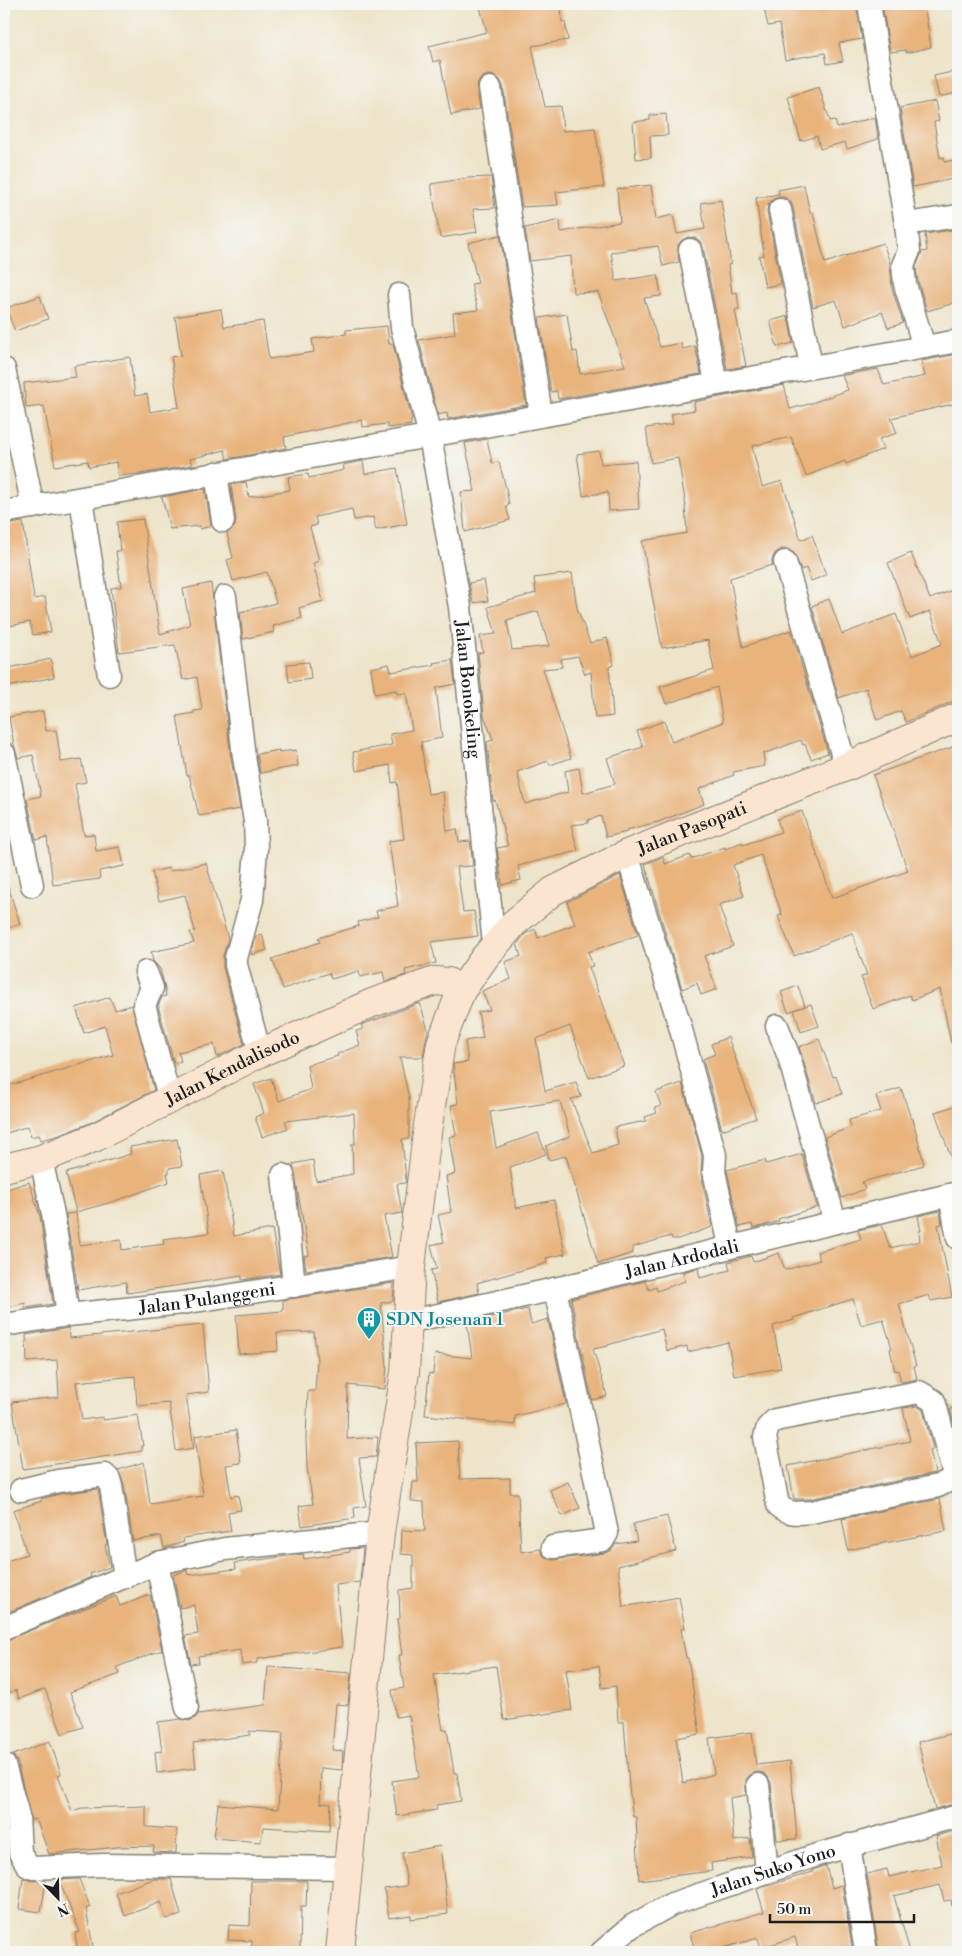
<svg xmlns="http://www.w3.org/2000/svg" width="962" height="1956" viewBox="0 0 962 1956" font-family="'Libre Bodoni',serif">
<style>
.building{fill:#e9b37c;fill-rule:evenodd}
.lines{fill:none;stroke-linecap:round;stroke-linejoin:round}
.street-casing{stroke:#858073;stroke-width:25}
.secondary-casing{stroke:#858073;stroke-width:30}
.street{stroke:#fff;stroke-width:22}
.secondary{stroke:#fce5d0;stroke-width:28}
.labels{text-anchor:middle;stroke-width:4;stroke-linejoin:round;paint-order:stroke}
.street-label{font-size:18px;fill:#1c1c1c;stroke:#f6f6f2}
.culture-label{font-size:18px;fill:#0d838f;stroke:#f6f6f2;text-anchor:start}
</style>
<rect width="100%" height="100%" fill="#f6f6f2"/>
<filter id="ink" filterUnits="userSpaceOnUse"><feTurbulence type="fractalNoise" baseFrequency=".02" numOctaves="2"/><feDisplacementMap in="SourceGraphic" scale="10" xChannelSelector="R" yChannelSelector="G"/><feConvolveMatrix kernelMatrix="1 2 1 2 8 2 1 2 1" color-interpolation-filters="sRGB"/></filter>
<filter id="wash" filterUnits="userSpaceOnUse"><feTurbulence type="fractalNoise" baseFrequency=".0096" numOctaves="4" result="noise"/><feDisplacementMap in="SourceGraphic" scale="20" xChannelSelector="R" yChannelSelector="G"/><feGaussianBlur stdDeviation="1.12" result="paint"/><feColorMatrix in="noise" values="0 0 0 0 0 0 0 0 0 0 0 0 0 0 0 0 0 1.4 0 .05"/><feComposite in="paint" operator="in"/></filter>
<g filter="url(#wash)">
<rect width="100%" height="100%" fill="#eee4ca"/>
<g id="blocks">
<path class="building" d="M479,4H561L562,22H565L568,40L532,46L545,107L561,106L563,131L595,128L604,187L556,192L558,205L522,207L503,86L500,80L495,76L488,75L481,78L478,83L477,90L480,109L451,115L440,60L433,62L429,46L487,32Z
M763,4H856L862,39L839,43L843,61L827,64L825,53L785,60L779,24L768,26Z
M882,4H897L898,7L924,4L931,47L906,53V50L890,52Z
M952,72L956,93L939,97L934,76Z
M819,87L830,121L835,120L837,128L875,117L878,139L847,149L845,142L820,149L817,136L801,141L788,97Z
M935,101L939,121L934,122L940,158L944,157L945,162L958,159V178L913,187L900,108Z
M666,114L668,135L650,136L651,158L636,159L633,122L650,120V115Z
M491,177L495,208L473,209L477,232L440,238L431,184L468,178Z
M651,185L656,219L673,215L677,234L705,229L701,203L721,200L731,264L728,265L732,293L737,292L739,309L735,310L746,366L727,369L703,247L700,241L695,238L688,237L682,240L678,245L679,262L663,266L658,246L611,252L616,281L658,275L661,296L644,298L660,347L681,343L683,349L695,346L701,374L558,399L557,391L551,392L539,318L567,314L573,352L577,351L580,374L625,366L598,292L573,293L571,256L530,261L525,228L560,220L561,232L620,222L617,189Z
M804,185L810,213H813L825,263L883,243L890,263L892,288L903,323L888,328L882,312L845,326L836,300L813,307L793,207L790,201L784,197H777L772,200L768,205L767,212L781,284L765,287L759,256L764,255L756,198L779,194L778,190Z
M958,229V244H953L958,265V302L927,311L918,281L916,267L922,252L927,251L925,234Z
M500,235L526,405L448,419L447,413L438,415L419,340L455,334L453,313L478,310L471,284L478,283L468,243Z
M40,296L48,319L15,331L6,308Z
M221,309L224,327L263,321L269,359L314,352L312,339L346,334V330L387,326L389,344H393L412,420H411V425L388,428L387,424L363,427L362,420L284,437L286,448L227,459L225,450L190,459L192,465L140,474L118,476L116,462L89,467L88,461L55,466L44,406L26,408L24,383L76,377L74,366L130,357L135,396L147,394L150,412L179,407L171,357L181,355L175,317Z
M788,316L793,343L777,347L770,321Z
M958,354V403L891,418L897,433L879,439L883,449L846,464L845,461L806,476L791,437L752,446L762,487L782,481L801,540L812,535L826,575L811,581L806,568L801,570L794,553L788,549H782L775,553L772,559V565L730,578L743,647L791,630L828,753L811,759L805,744L803,745L801,740L763,754L765,766L733,772L734,775L699,789L704,804L658,822L626,830L627,832L606,837L601,816L588,820V823L571,825L578,851L518,866L521,880L502,885L497,848L508,846L495,800L493,801L487,742L493,740L484,715L478,653L483,652L480,636L496,634L488,607L536,593L534,578L572,573L577,608L590,643L607,638L614,665L609,667L613,716L595,718L591,672L585,674L578,656L561,659L562,667L543,669L571,758L550,765L548,761L517,772L525,804L568,792L565,771L579,768L583,793L615,784L607,758L643,747L637,731L664,721L672,742L723,722L717,687L666,704L660,687L714,670L708,640L662,648L642,541L687,533L685,506H686L678,458L651,463L646,428L673,424L671,414L695,410L694,402L784,385L790,409L809,404L848,390L842,376L845,375L878,369L884,385L925,376L921,361ZM538,611L549,646L512,650L507,620Z
M487,439L492,463L499,462L506,488L509,505L506,506L510,520L465,532L461,492L475,491L465,443Z
M599,451L601,464L636,461L639,509L609,511L608,492L583,496L577,454Z
M363,461L365,474L397,468L407,524L376,530L373,517L354,520L352,509L315,517L317,525L310,527L319,561L313,563L323,601L299,608L302,618L273,626L274,632L243,639L240,612L276,603L267,572L233,581L227,560L233,558L227,533L235,526L236,520L231,485L246,482L249,497L290,490L288,477L308,474L309,478L344,470L343,465Z
M205,489L211,526L200,529L199,526L170,529L162,497Z
M143,519L160,634L190,625L183,589L211,583L231,759L240,809L199,816L189,775L187,776L177,716L194,713V711L202,710L197,677L183,680L175,645L119,652L111,588L121,587L116,551H120L117,522Z
M23,522L34,599L45,597L51,632L33,635L30,622L4,627V552L7,551L4,525Z
M911,553L930,599L958,588V699L906,722L901,711L877,720L866,688L839,698L812,606L829,599L842,634L896,614L912,656L942,644L930,611L910,619L888,563Z
M484,580L488,601L473,603L469,583Z
M51,659L54,677L8,687L4,669Z
M452,660L455,684L436,688L442,738L421,742L428,794L443,792L447,831L457,829L459,842L470,841L473,866L457,867L463,912L474,911L478,936L431,942L436,963L405,970L406,975L385,982L383,972L360,977L359,971L331,979L329,973L283,989L272,959L320,942L318,938L359,926L358,922L378,917L376,911L398,906L389,841L404,839L397,782L392,783L390,765L356,771L353,752L392,745L390,734L412,730L406,693L397,694L396,690L375,694L371,668L389,664L391,672L434,665L433,663Z
M309,662L311,679L289,682L287,664Z
M43,711L46,731L56,730L61,762L81,759L86,782L75,784L84,835L94,834L96,851L120,847L124,866L99,871L100,879L53,885L47,837L36,840L27,799L41,796L33,755L18,758L14,745L9,717Z
M958,745V1042L951,1043L940,989L912,1000L910,995L873,1009L861,977L867,975L852,933L794,956L778,916L782,915L761,855L733,865L744,896L719,905L733,946L704,956L717,989L701,995L697,983L682,989L645,864L663,857L665,864L690,855L691,859L725,847V849L742,842L743,845L781,832L777,819L802,811L832,898L908,871L873,775Z
M279,750V752L296,750L298,766L260,773L257,754Z
M4,816L10,845L4,846Z
M206,863L228,939L223,955V968L244,1044L217,1057L214,1044L178,1052L181,1061L174,1063L158,1006L162,997L166,996L164,984L160,969L153,961L151,952L194,943L190,932L195,931L185,895L159,901L152,872L169,868L170,871Z
M620,875L638,935L588,952L593,966L589,967L624,1066L589,1078L570,1026L536,1039L545,1091L576,1082L581,1097L571,1099L593,1153L618,1145L615,1127L646,1121L645,1117L657,1113L655,1108L661,1106L656,1092L682,1083L702,1156L701,1174L712,1227L678,1239H672L671,1236L633,1247V1253L598,1264L566,1156L549,1160L546,1146L570,1136L560,1101L490,1112L496,1148L538,1133L546,1154L510,1167L516,1208L554,1200L565,1254L546,1258L547,1263L477,1283L479,1293L438,1302L431,1270L437,1269L431,1245L444,1242L438,1215L451,1212L446,1176L455,1174L449,1137L456,1135L451,1105L458,1104L453,1064L468,1062L465,1041L483,1038L478,1012L490,1010L482,991L511,979L505,962L521,956L517,944L525,934L535,929L538,938L575,924L567,902Z
M4,883H7L20,924L4,930Z
M262,934L267,950L251,955L256,936Z
M798,986L805,1006L788,1012L781,992Z
M110,997L115,1010L132,1005L154,1090L90,1123L57,1136L41,1140L39,1135L31,1137L28,1126L4,1134V1087L113,1055L105,1026L84,1033L76,1008Z
M420,1003L428,1030L423,1057H400L409,1099V1139H402L406,1180L405,1183L397,1184L402,1213L384,1216L392,1257L306,1270L304,1256L309,1255L293,1164L313,1160L316,1181L353,1174L352,1144H355L354,1113L285,1121L288,1128L262,1137L255,1117L264,1113L254,1084L271,1078L279,1101L311,1089L307,1065L338,1056L337,1054L360,1045L356,1031L363,1029L361,1025Z
M811,1004L819,1026L801,1032L794,1010Z
M728,1037L756,1118L722,1130L703,1059L715,1054L711,1044Z
M819,1039L833,1077L836,1076L842,1094L816,1103L799,1047Z
M901,1088L911,1119H913L924,1165L862,1182L865,1189L842,1198L825,1137L851,1127L849,1120L881,1111L876,1096Z
M958,1105V1172H956L935,1112Z
M177,1139L182,1166L169,1168V1173H167L169,1182L112,1202L76,1212L66,1173L131,1154L130,1147Z
M802,1154L817,1207L778,1219L779,1221L759,1227L753,1228L752,1224L739,1227L727,1170L765,1160L766,1164Z
M223,1171L234,1236L272,1229L280,1274L242,1280V1276L127,1293L126,1282L78,1290L66,1214L76,1213L80,1245L121,1240L122,1250L164,1244L163,1239L209,1233L200,1175Z
M29,1182L40,1216L53,1304L25,1308V1303L4,1308V1190Z
M940,1211L942,1224L938,1225L952,1297L931,1301L929,1295L899,1304L916,1366H914L917,1379L901,1382L898,1370L895,1371L890,1349L892,1348L883,1319L861,1325L853,1299L793,1318L794,1320L773,1326L781,1368L734,1376L728,1342L688,1352L687,1346L667,1351L662,1329L608,1345V1346L593,1349L607,1396L592,1400L571,1299L645,1281L649,1290L656,1287L657,1291L685,1281L683,1272L698,1268L700,1278L730,1270L728,1262L751,1256L753,1262L779,1253L785,1270L820,1260L817,1252L861,1239L858,1230L882,1225L890,1248L920,1241L919,1231H921L918,1216Z
M394,1283L393,1301L381,1303L387,1366L385,1389L348,1385L347,1439L378,1437L376,1457L359,1458L366,1506L354,1508L355,1518L302,1526L299,1506L313,1504L307,1467L306,1439L308,1391H315L317,1361L314,1332L277,1333L278,1351L239,1354L236,1315L283,1311V1300Z
M528,1309L531,1324L548,1319L566,1404L515,1416V1425L425,1415L429,1373L433,1374L435,1354L472,1358L467,1322Z
M203,1325L209,1392L186,1395L194,1448L176,1451L169,1403L137,1406L135,1376L76,1382L82,1420L103,1417V1420L138,1415L143,1446H141L142,1451L23,1469L12,1402L59,1397L57,1360L27,1362L26,1335L69,1328L70,1338Z
M917,1406L923,1410L933,1449L930,1450L935,1473L809,1499H794L788,1466L910,1441L903,1408Z
M958,1407V1440L950,1409Z
M236,1430L241,1463L226,1465L231,1497L238,1495L241,1510L228,1512L231,1531L183,1538L184,1542L164,1548L161,1536L133,1541L124,1484L118,1470L144,1462L150,1504L203,1496L195,1436Z
M458,1441L460,1479L510,1478V1493H518L521,1552L540,1549L543,1555L548,1559L554,1560L605,1553L611,1551L616,1544L637,1541L633,1524L667,1516L676,1551L618,1566L623,1607L679,1597L685,1628L681,1629L686,1658H688L700,1734L676,1738L683,1783L714,1774L709,1738L752,1732L756,1765L790,1761L797,1839L777,1840L771,1783L768,1777L764,1773L756,1772L750,1775L746,1779V1795L730,1798L734,1841L750,1838L752,1857L711,1863L712,1871L639,1880L636,1817H633L629,1787L624,1722H618L616,1686L602,1688L599,1666L566,1670L572,1710L504,1720L496,1666L434,1675L443,1730L447,1729L454,1773H457L461,1801L436,1805L437,1810L397,1816L392,1781L419,1777L409,1715L396,1717L392,1690L404,1688L399,1655H402L397,1619H400L399,1590L413,1588V1555L401,1554L402,1530L425,1531L424,1502L411,1501L413,1482H418L416,1443Z
M568,1482L580,1508L562,1516L550,1490Z
M98,1489L107,1545H105L110,1567L90,1574L91,1577L4,1614V1562L27,1554L13,1510L42,1501L41,1499L60,1494Z
M940,1499L946,1531L848,1550L842,1519Z
M363,1548L360,1582L336,1585L342,1647L257,1659V1663L242,1665L240,1650L198,1656L199,1663L191,1664L185,1636L198,1634L194,1605L180,1608L173,1575L187,1570L188,1575L236,1569L235,1563L303,1554L304,1559L350,1552V1549Z
M150,1595L162,1650L117,1667L120,1674L70,1692L83,1727L62,1734L45,1689L19,1699L16,1690L4,1695V1641L116,1596L120,1606Z
M268,1667L351,1673L348,1705L336,1704L332,1750L343,1751L342,1770L321,1768L320,1803L331,1804L329,1831L263,1827L261,1842L214,1838L218,1804L278,1809L283,1733L249,1731L250,1735L193,1743L196,1768L157,1773L155,1752L162,1751L158,1722L181,1719L189,1721L195,1718L198,1714L265,1705Z
M958,1732V1803L935,1809L918,1742Z
M50,1741L61,1774L58,1775L72,1811L82,1808L146,1806V1827L177,1829L176,1853L153,1852L154,1846L118,1847L49,1854L36,1819L31,1820L17,1761L13,1755Z
M958,1830V1905L952,1906L951,1900L944,1901L940,1885L894,1896L910,1952H879L867,1874L887,1869L889,1877L942,1865L936,1836Z
M440,1846L448,1914L411,1919V1915L389,1918L384,1889L406,1886L407,1884L402,1853Z
M826,1866L832,1888L842,1885L853,1952H799L795,1937L761,1948L758,1938L709,1952H695L690,1933L764,1912L757,1889L813,1872L812,1870Z
M23,1878L33,1881H46L41,1912L19,1909Z
M79,1879L90,1907L86,1909L94,1952H78L75,1933L80,1932L59,1880Z
M153,1879H171L181,1915L166,1919L161,1902L125,1916L116,1893Z
M251,1881H307L306,1906H301L300,1952H251L252,1941L228,1940L229,1925L250,1926Z"/>
</g>
</g>
<g filter="url(#ink)">
<use href="#blocks" fill-opacity="0" stroke="#858073" stroke-width="1"/>
<g class="lines">
<defs>
<g id="street">
<path d="M869,4L906,224L909,251L903,265L905,284L924,347"/>
<path d="M490,88L541,415"/>
<path d="M780,210L811,366"/>
<path d="M906,224L958,216"/>
<path d="M690,250L716,383"/>
<path id="s1" d="M399,295L402,328L430,436L460,607L494,945"/>
<path d="M4,369L33,507"/>
<path d="M216,473L223,521"/>
<path d="M81,499L109,675"/>
<path d="M4,512L958,341"/>
<path d="M785,562L846,767"/>
<path d="M225,597L244,757L255,821L256,849L252,900L236,958V965L260,1053"/>
<path d="M4,754L32,885"/>
<path d="M627,854L680,1026L715,1155L714,1171L730,1246"/>
<path d="M146,972L152,988L144,1005L170,1100"/>
<path d="M777,1026L789,1057L835,1222"/>
<path d="M41,1159L53,1214L68,1315"/>
<path d="M283,1175L294,1286"/>
<path d="M950,1195L958,1238"/>
<path id="s2" d="M407,1322L555,1289L958,1193"/>
<path id="s3" d="M4,1325L68,1315L182,1303L411,1267"/>
<path d="M955,1478L934,1401L919,1392L775,1420L768,1427L765,1437L778,1505C789,1515 798,1513 811,1512L938,1486L958,1476"/>
<path d="M21,1490L58,1481L105,1475L109,1479L111,1486L125,1577"/>
<path d="M553,1547L603,1540L607,1533L555,1289"/>
<path d="M157,1563L187,1708"/>
<path d="M4,1628L157,1563L225,1549L380,1533"/>
<path d="M4,1765L18,1815L20,1853L28,1866L33,1868L103,1865L348,1868"/>
<path d="M758,1785L767,1871"/>
<path d="M849,1845L866,1952"/>
<path id="s4" d="M602,1952L632,1926L672,1904L817,1855L958,1816"/>
</g>
<g id="secondary">
<path id="s5" d="M4,1168L41,1159L96,1137L260,1053L372,1003L435,981L448,982L461,991"/>
<path id="s6" d="M340,1952L380,1533L405,1372L411,1267L428,1125L441,1043L461,991L485,957L514,923L553,891L627,854L846,767L958,717"/>
</g>
</defs>
<use href="#street" class="street-casing"/>
<use href="#secondary" class="secondary-casing"/>
<use href="#street" class="street"/>
<use href="#secondary" class="secondary"/>
</g>
</g>
<defs>
<symbol id="building-pin" viewBox="-11 -11 22 30"><path d="M0 17L-7.5 6A9.5 9.5 0 1 1 7.5 6Z" fill="#0f9aa8" stroke="#f6f6f2"/><path d="M-4-6H4V6H1V3H-1V6H-4ZM-2.5-4.3h1.7v1.8h-1.7ZM.8-4.3h1.7v1.8H.8ZM-2.5-1h1.7V.8h-1.7ZM.8-1h1.7V.8H.8Z" fill="#fff"/></symbol>
</defs>
<g fill-rule="evenodd">
<use href="#building-pin" x="355" y="1305" width="28" height="38"/>
</g>
<g class="labels">
<g class="street-label">
<text dy="6" stroke="none"><textPath href="#s1" startOffset="401">Jalan Bonokeling</textPath></text>
<text dy="6" stroke="none"><textPath href="#s6" startOffset="1260">Jalan Pasopati</textPath></text>
<text dy="6" stroke="none"><textPath href="#s5" startOffset="250">Jalan Kendalisodo</textPath></text>
<text dy="6" stroke="none"><textPath href="#s2" startOffset="282">Jalan Ardodali</textPath></text>
<text dy="6" stroke="none"><textPath href="#s3" startOffset="205">Jalan Pulanggeni</textPath></text>
<text dy="6" stroke="none"><textPath href="#s4" startOffset="192">Jalan Suko Yono</textPath></text>
</g>
<g class="culture-label">
<text x="386" y="1325">SDN Josenan 1</text>
</g>
</g>
<rect width="962" height="1956" fill="none" stroke="#f6f6f2" stroke-width="20"/>
<g transform="translate(58 1898) rotate(157)" stroke="#f6f6f2" stroke-width="4" paint-order="stroke">
<path d="M0-4L9 19L0 12L-9 19Z" fill="#1c1c1c"/>
<text y="-8" font-size="14" font-weight="bold" text-anchor="middle" fill="#1c1c1c">N</text>
</g>
<path d="M770 1914v8h144v-8" fill="none" stroke="#1c1c1c" stroke-width="2.5"/>
<text x="777" y="1914" font-size="15" fill="#1c1c1c" stroke="#f6f6f2" stroke-width="4" paint-order="stroke">50 m</text>
</svg>
